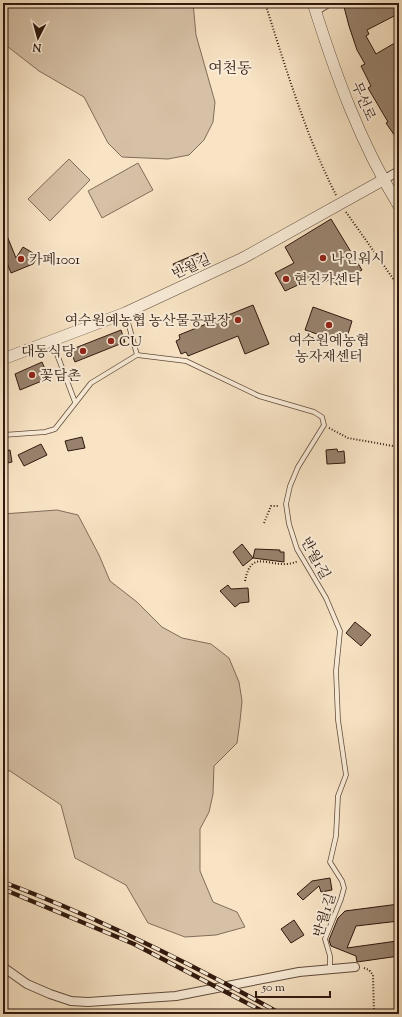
<svg xmlns="http://www.w3.org/2000/svg" width="402" height="1017" viewBox="0 0 402 1017" font-family="'Sorts Mill Goudy','Noto Serif KR',serif">
<style>
.green{fill:#d6c1a6;stroke:#826c5a}
.building{fill:#98826d;stroke:#2f180e}
.lines{fill:none;stroke-linecap:round;stroke-linejoin:round}
.service-casing{stroke:#614b3c;stroke-width:5.5}
.minor-casing{stroke:#614b3c;stroke-width:10}
.tertiary-casing{stroke:#614b3c;stroke-width:12}
.path{stroke:#2f180e;stroke-width:2;stroke-dasharray:1 2;stroke-linecap:butt}
.service{stroke:#faedd9;stroke-width:4}
.minor{stroke:#faedd9;stroke-width:8}
.tertiary{stroke:#faedd9;stroke-width:11}
.rail-casing{stroke:#2f180e;stroke-width:4.5}
.rail{stroke:#faedd9;stroke-width:3;stroke-dasharray:9;stroke-linecap:butt}
.poi-dot{fill:#8f2418;stroke:#faedd9;stroke-width:1.5}
.labels{text-anchor:middle;stroke-width:4;stroke-linejoin:round;paint-order:stroke}
.street-label{font-size:14px;fill:#2f180e;stroke:#faedd9}
.poi-label{font-size:14px;fill:#2f180e;stroke:#faedd9;text-anchor:start}
.neighbourhood-label{font-size:15px;fill:#2f180e;stroke:#faedd9}
</style>
<rect width="100%" height="100%" fill="#f8e4c5"/>
<filter id="stains"><feTurbulence type="fractalNoise" baseFrequency=".005" numOctaves="4"/><feColorMatrix values="0 0 0 0 .2 0 0 0 0 .09 0 0 0 0 .02 0 0 0 .5 -.17"/></filter>
<radialGradient id="worn" r=".72"><stop offset=".6" stop-color="#630" stop-opacity="0"/><stop offset="1" stop-color="#630" stop-opacity=".3"/></radialGradient>
<path class="green" d="M3,3H193L196,35L215,102L213,122L204,140L189,155L168,159L122,157L108,143L84,97L39,71L3,43Z
M69,159L90,180L50,221L28,199Z
M138,163L153,190L102,218L88,191Z
M57,510L78,515L99,555L110,581L137,602L162,627L182,638L211,644L229,658L239,682L242,701L240,721L237,743L214,766L213,794L209,812L200,829V871L213,902L237,912L245,927L216,935L185,937L148,923L126,885L75,858L61,805L10,771L3,770V514Z"/>
<path class="building" d="M343,3H392L398,14L367,30L369,34L366,36L376,54L393,44H396L399,49V142L386,123L388,122L368,88L371,86L361,66L365,64L357,50L349,26Z
M331,219L362,270L337,285L335,282L332,283L330,279L325,282L322,279L316,282L313,278L285,291L275,273L294,263L285,247Z
M3,226L16,258L23,247L38,256L33,264L11,273L5,258H3Z
M198,253L202,264L178,274L173,264Z
M253,305L269,344L245,354L238,336L188,356L186,352L181,354L176,341L180,339L179,335Z
M313,307L352,321L348,334L341,332L338,341L305,330Z
M121,330L125,342L75,362L70,350Z
M42,362L49,378L20,390L15,374Z
M82,437L85,448L68,451L65,441Z
M41,444L47,455L24,466L18,455Z
M337,449L338,452L344,451L345,463L327,464L326,450Z
M10,450L12,462L3,464V451Z
M242,544L253,558L243,566L233,552Z
M255,549L280,550V552H284V562L253,558Z
M228,585L231,589L248,588L249,602L240,603L235,607L220,591Z
M355,622L371,635L361,646L346,633Z
M330,878L332,890L321,892L319,886L303,900L297,894L312,881Z
M399,904V921L356,926L347,948L397,941L399,956L357,962L356,956L331,946L329,940L338,918L345,911Z
M294,920L304,935L291,943L281,929Z"/>
<g class="lines">
<defs>
<path id="service" d="M126,315L137,355
M52,341L75,402
M3,435L45,432L55,429L91,383L137,355L186,361L259,396L314,412L322,417L324,425L298,467L290,486L286,504L289,524L297,549L326,598L340,631L336,671L338,720L346,775L338,796L336,836L330,862L342,881L344,888L341,899L325,939L330,956V969"/>
<path id="minor" d="M315,11L328,3
M383,180L399,171
M3,967L27,984L50,994L71,1001L88,1002L176,996L299,972L355,967"/>
<path id="tertiary" d="M313,3C335,73 360,143 399,206
M3,359L125,313L243,258L383,180"/>
</defs>
<use href="#service" class="service-casing"/>
<use href="#minor" class="minor-casing"/>
<use href="#tertiary" class="tertiary-casing"/>
<path class="path" d="M265,3C286,68 305,134 336,195
M346,212L399,287
M329,428L348,438L399,447
M264,523L271,506H279
M245,581C252,544 273,573 298,561
M364,968L369,970L373,975L374,1014"/>
<use href="#service" class="service"/>
<use href="#minor" class="minor"/>
<use href="#tertiary" class="tertiary"/>
<defs>
<path id="rail" d="M3,882C99,918 192,964 281,1014
M3,889L134,944L268,1014"/>
</defs>
<use href="#rail" class="rail-casing"/>
<use href="#rail" class="rail"/>
</g>
<g class="poi-dot">
<circle cx="323" cy="258" r="4"/>
<circle cx="21" cy="259" r="4"/>
<circle cx="286" cy="279" r="4"/>
<circle cx="238" cy="320" r="4"/>
<circle cx="329" cy="325" r="4"/>
<circle cx="111" cy="341" r="4"/>
<circle cx="83" cy="351" r="4"/>
<circle cx="32" cy="375" r="4"/>
</g>
<g class="labels">
<g class="street-label">
<text transform="translate(364 101) rotate(67)" y="5">무선로</text>
<text transform="translate(191 266) rotate(-25)" y="5">반월길</text>
<text transform="translate(316 558) rotate(61)" y="5">반월1길</text>
<text transform="translate(324 915) rotate(-73)" y="5">반월1길</text>
</g>
<g class="poi-label">
<text x="331" y="263">나인워시</text>
<text x="29" y="264">카페1001</text>
<text x="294" y="284">현진카센타</text>
<text x="230" y="325" text-anchor="end">여수원예농협 농산물공판장</text>
<text x="329" y="345" text-anchor="middle">여수원예농협<tspan x="329" dy="16">농자재센터</tspan></text>
<text x="119" y="346">CU</text>
<text x="75" y="356" text-anchor="end">대동식당</text>
<text x="40" y="380">꽃담촌</text>
</g>
<g class="neighbourhood-label">
<text x="230" y="73">여천동</text>
</g>
</g>
<rect width="402" height="1017" fill="none" stroke="#f8e4c5" stroke-width="16"/>
<rect x="4" y="4" width="394" height="1009" fill="none" stroke="#2f180e" stroke-width="2"/>
<rect x="8" y="8" width="386" height="1001" fill="none" stroke="#2f180e"/>
<g transform="translate(38 38) rotate(186)" stroke="#faedd9" stroke-width="3" paint-order="stroke">
<path d="M0-3L7 15L0 10L-7 15Z" fill="#2f180e"/>
<text y="-6" font-size="11" font-weight="bold" text-anchor="middle" fill="#2f180e">N</text>
</g>
<path d="M256 991v6h74v-6" fill="none" stroke="#2f180e" stroke-width="2"/>
<text x="262" y="991" font-size="12" fill="#2f180e" stroke="#faedd9" stroke-width="3" paint-order="stroke">50 m</text>
<rect width="100%" height="100%" filter="url(#stains)"/>
<rect width="100%" height="100%" fill="url(#worn)"/>
</svg>
